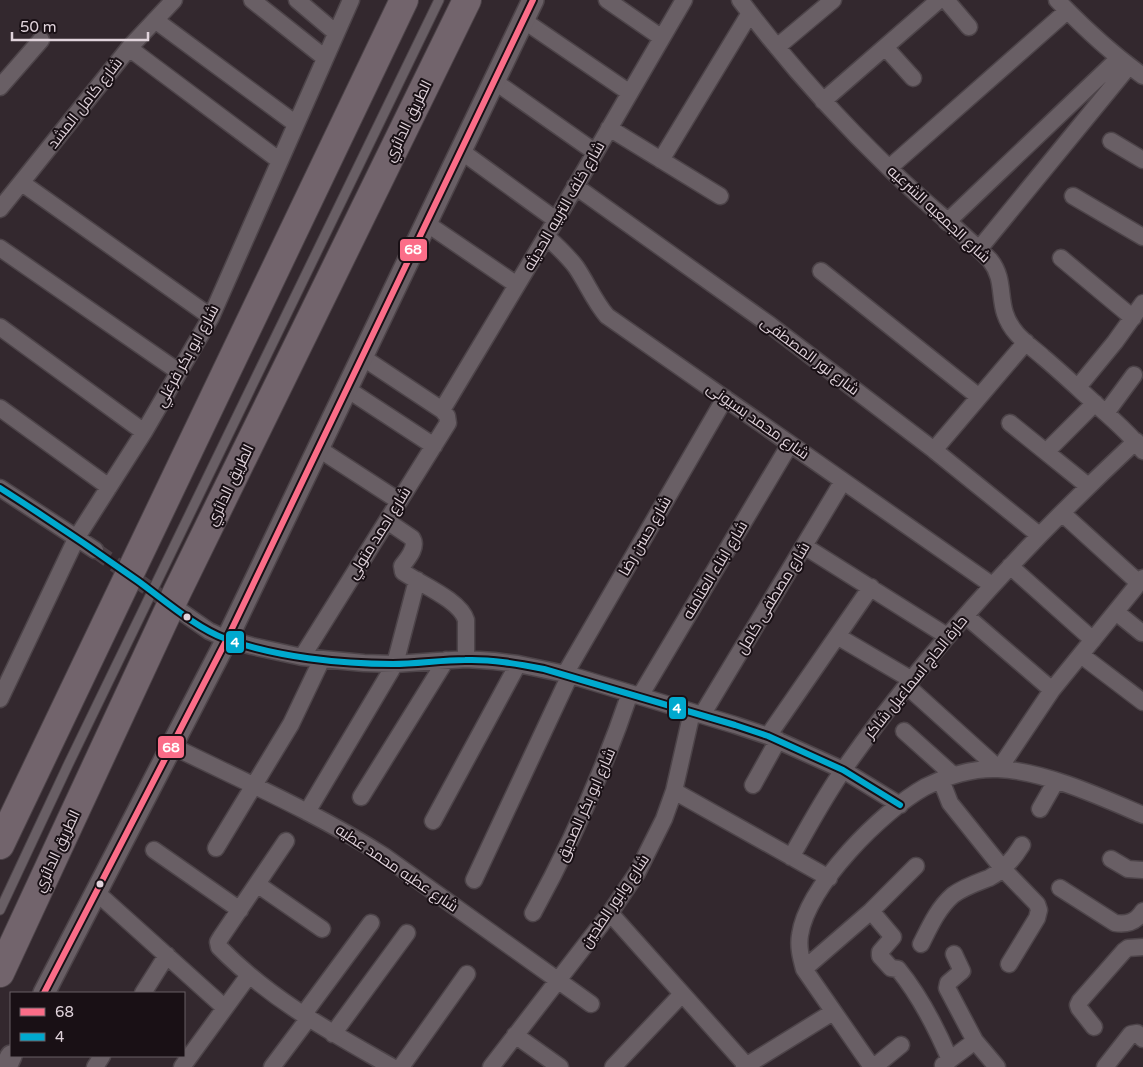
<svg xmlns="http://www.w3.org/2000/svg" width="1143" height="1067" viewBox="0 0 1143 1067" font-family="'Varela Round',Cairo,sans-serif">
<style>
.lines{fill:none;stroke-linecap:round;stroke-linejoin:round}
.minor-tunnel{stroke:#4d4248;stroke-width:16;stroke-dasharray:16 8;stroke-linecap:butt}
.service-casing{stroke:#4d4449;stroke-width:11}
.minor-casing{stroke:#4d4449;stroke-width:19}
.tertiary-casing{stroke:#4d4449;stroke-width:24}
.motorway-casing{stroke:#4d4449;stroke-width:30}
.service{stroke:#695f65;stroke-width:9}
.minor{stroke:#695f65;stroke-width:16}
.tertiary{stroke:#695f65;stroke-width:21}
.motorway{stroke:#72646c;stroke-width:28}
.bus-1-casing{stroke:#191015;stroke-width:10}
.bus-2-casing{stroke:#191015;stroke-width:10}
.bus-1{stroke:#fb6d88;stroke-width:6}
.bus-2{stroke:#00a9ce;stroke-width:6}
.bus-dot{fill:#e0d3db;stroke:#191015;stroke-width:2}
.labels{text-anchor:middle;stroke-width:4;stroke-linejoin:round;paint-order:stroke}
.street-label{font-size:15px;fill:#e0d3db;stroke:#191015}
.line-badge{stroke:#191015;stroke-width:2}
.badge-label{font-size:14px;text-anchor:middle;font-weight:bold;fill:#fff}
</style>
<rect width="100%" height="100%" fill="#33282e"/>
<g class="lines">
<path class="minor-tunnel" d="M95,550L177,609"/>
<defs>
<path id="service" d="M0,910L68,765L439,0"/>
<path id="minor" d="M252,0L325,58
M297,0L336,33
M607,0L662,38
M740,0C785,60 835,116 889,168C921,200 958,228 990,260C1009,284 993,307 1017,334C1024,342 1034,349 1043,357C1062,373 1081,391 1100,408C1115,421 1131,435 1143,451
M946,0L969,27
M1057,0C1083,27 1112,54 1143,76
M155,20L296,124
M523,20L630,93
M777,47L833,0
M885,47L913,78
M129,48L280,161
M494,81L595,152
M0,87L41,40
M823,101L939,0
M609,128L720,196
M1111,141L1143,160
M461,151L556,220
M661,160L750,13
M889,168L1067,11
M22,183L211,317
M575,186L770,325L934,450L1039,535
M1073,196L1143,237
M0,209L129,48L174,0
M947,222L1119,58
M426,223L517,285
M546,236C557,246 567,255 576,267C587,283 594,301 607,316L992,585
M0,248L179,372
M979,249L1129,66
M1061,258L1133,318
M821,271L979,397
M0,327L144,432
M1078,387L1115,342L1143,303
M347,389L434,446
M0,408L109,487
M442,410L556,220L684,0
M1106,413L1134,375
M1010,423L1088,486
M319,449L399,501
M934,450L1026,342
M1046,452L1095,403
M0,488L95,550
M1062,513L1139,583
M387,521L412,538C418,547 408,558 402,566L403,572C420,584 460,600 466,620V659
M804,546L947,636
M1010,566L1093,640
M179,610L209,631L227,639L252,646L302,657L364,663L395,664L466,659L494,661L518,664L570,675L735,725L768,736L843,770L900,805
M1116,612L1142,633
M973,622L1052,690
M837,636L912,680
M1081,655L1143,702
M302,657L448,423L447,416L442,410L362,357
M565,674L725,398
M907,686L999,769L1052,690L1143,578
M640,696L790,444
M0,699L77,537L144,432L211,317L351,0
M702,715L843,481
M904,731L953,775
M768,736L871,587
M172,746C243,781 317,813 384,856L591,1004
M941,780L950,803L1003,869L1037,904L1039,910L1037,918L1009,964
M753,785L778,740
M674,791L829,878
M361,797L446,660
M1040,809L1056,781
M307,812L395,664L417,580
M433,821L518,664
M286,841L221,937L218,942L219,947C271,1000 329,1031 392,1067
M216,848L291,724L322,659
M154,850L240,910
M791,857C808,828 824,797 844,769C928,649 1029,541 1136,441
M1111,859L1128,869L1143,870
M474,880L570,675
M257,884L322,929
M1060,888L1115,923C1127,925 1136,922 1143,911
M96,892L225,1008
M871,911L893,937L880,952V956L891,968L898,969C920,996 936,1027 950,1060
M533,913C572,842 604,770 630,693
M610,913L746,1065
M921,944C930,926 938,908 953,895C964,887 976,883 989,878C1003,871 1014,858 1022,845
M954,954L962,971L948,983L947,988L975,1041L997,1067
M804,969L871,911L916,866
M143,993L167,955
M303,1015L371,923
M1094,1027L1079,1008L1078,1005L1080,1001L1124,951L1128,948L1143,947
M333,1034L407,933
M515,1035L560,1067
M943,1065L975,1041
M95,1067L102,1056
M182,1067L249,975
M272,1067L308,1019
M401,1067L467,974
M491,1067L610,913L637,873L664,819L674,791L692,712
M613,1067L682,994
M744,1067L833,1012
M872,1067L804,969C801,958 798,947 800,935C807,886 882,811 925,787C947,776 973,768 998,769C1044,771 1101,797 1143,815
M874,1067L901,1045
M1105,1067L1131,1034L1137,1033L1143,1039"/>
<path id="tertiary" d="M44,993L227,639L533,0
M6,1067L11,1056"/>
<path id="motorway" d="M0,845L404,0
M0,973L177,592L467,0"/>
</defs>
<use href="#service" class="service-casing"/>
<use href="#minor" class="minor-casing"/>
<use href="#tertiary" class="tertiary-casing"/>
<use href="#motorway" class="motorway-casing"/>
<use href="#service" class="service"/>
<use href="#minor" class="minor"/>
<use href="#tertiary" class="tertiary"/>
<use href="#motorway" class="motorway"/>
<defs>
<path id="bus-1" d="M44,993L227,639L533,0"/>
<path id="bus-2" d="M0,488C47,518 93,549 138,581C164,600 196,628 226,639C276,657 340,664 393,664C417,664 441,660 465,660C491,659 518,664 544,669L735,725L768,736L843,770L900,805"/>
</defs>
<use href="#bus-1" class="bus-1-casing"/>
<use href="#bus-2" class="bus-2-casing"/>
<use href="#bus-1" class="bus-1"/>
<use href="#bus-2" class="bus-2"/>
</g>
<g class="bus-dot">
<circle cx="187" cy="617" r="4.5"/>
<circle cx="100" cy="884" r="4.5"/>
</g>
<g class="labels">
<g class="street-label">
<text transform="translate(85 103) rotate(-52)" y="5">شارع كامل المشد</text>
<text transform="translate(408 121) rotate(-64)" y="5">الطريق الدائري</text>
<text transform="translate(564 206) rotate(-60)" y="5">شارع خلف التربيه الحديثه</text>
<text transform="translate(939 214) rotate(43)" y="5">شارع الجمعيه الشرعيه</text>
<text transform="translate(187 356) rotate(-61)" y="5">شارع ابو بكر فرغلي</text>
<text transform="translate(810 356) rotate(37)" y="5">شارع نور المصطفى</text>
<text transform="translate(758 421) rotate(35)" y="5">شارع محمد بسيونى</text>
<text transform="translate(230 485) rotate(-64)" y="5">الطريق الدائري</text>
<text transform="translate(379 533) rotate(-58)" y="5">شارع احمد متولي</text>
<text transform="translate(645 536) rotate(-60)" y="5">شارع حسن رضا</text>
<text transform="translate(715 570) rotate(-59)" y="5">شارع ابناء العتامنه</text>
<text transform="translate(773 598) rotate(-59)" y="5">شارع مصطفى كامل</text>
<text transform="translate(916 677) rotate(-51)" y="5">حارة الحاج اسماعيل شاكر</text>
<text transform="translate(586 805) rotate(-66)" y="5">شارع ابو بكر الصديق</text>
<text transform="translate(57 851) rotate(-65)" y="5">الطريق الدائري</text>
<text transform="translate(397 868) rotate(34)" y="5">شارع عطيه محمد عطيه</text>
<text transform="translate(615 901) rotate(-56)" y="5">شارع وابور الطحين</text>
</g>
</g>
<g class="line-badge">
<rect x="399" y="238" width="29" height="24" rx="5" fill="#fb6d88"/>
<rect x="225" y="630" width="20" height="24" rx="5" fill="#00a9ce"/>
<rect x="668" y="696" width="19" height="24" rx="5" fill="#00a9ce"/>
<rect x="157" y="735" width="28" height="24" rx="5" fill="#fb6d88"/>
</g>
<g class="badge-label">
<text x="413" y="254">68</text>
<text x="235" y="647">4</text>
<text x="677" y="713">4</text>
<text x="171" y="752">68</text>
</g>
<rect x="10" y="992" width="175" height="65" fill="#191015" stroke="#695e64"/>
<rect x="20" y="1008" width="25" height="8" fill="#fb6d88" stroke="#695e64"/>
<text x="55" y="1017" font-size="15" fill="#e0d3db">68</text>
<rect x="20" y="1033" width="25" height="8" fill="#00a9ce" stroke="#695e64"/>
<text x="55" y="1042" font-size="15" fill="#e0d3db">4</text>
<path d="M12 32v8h136v-8" fill="none" stroke="#e0d3db" stroke-width="2.5"/>
<text x="20" y="32" font-size="15" fill="#e0d3db" stroke="#191015" stroke-width="4" paint-order="stroke">50 m</text>
</svg>
